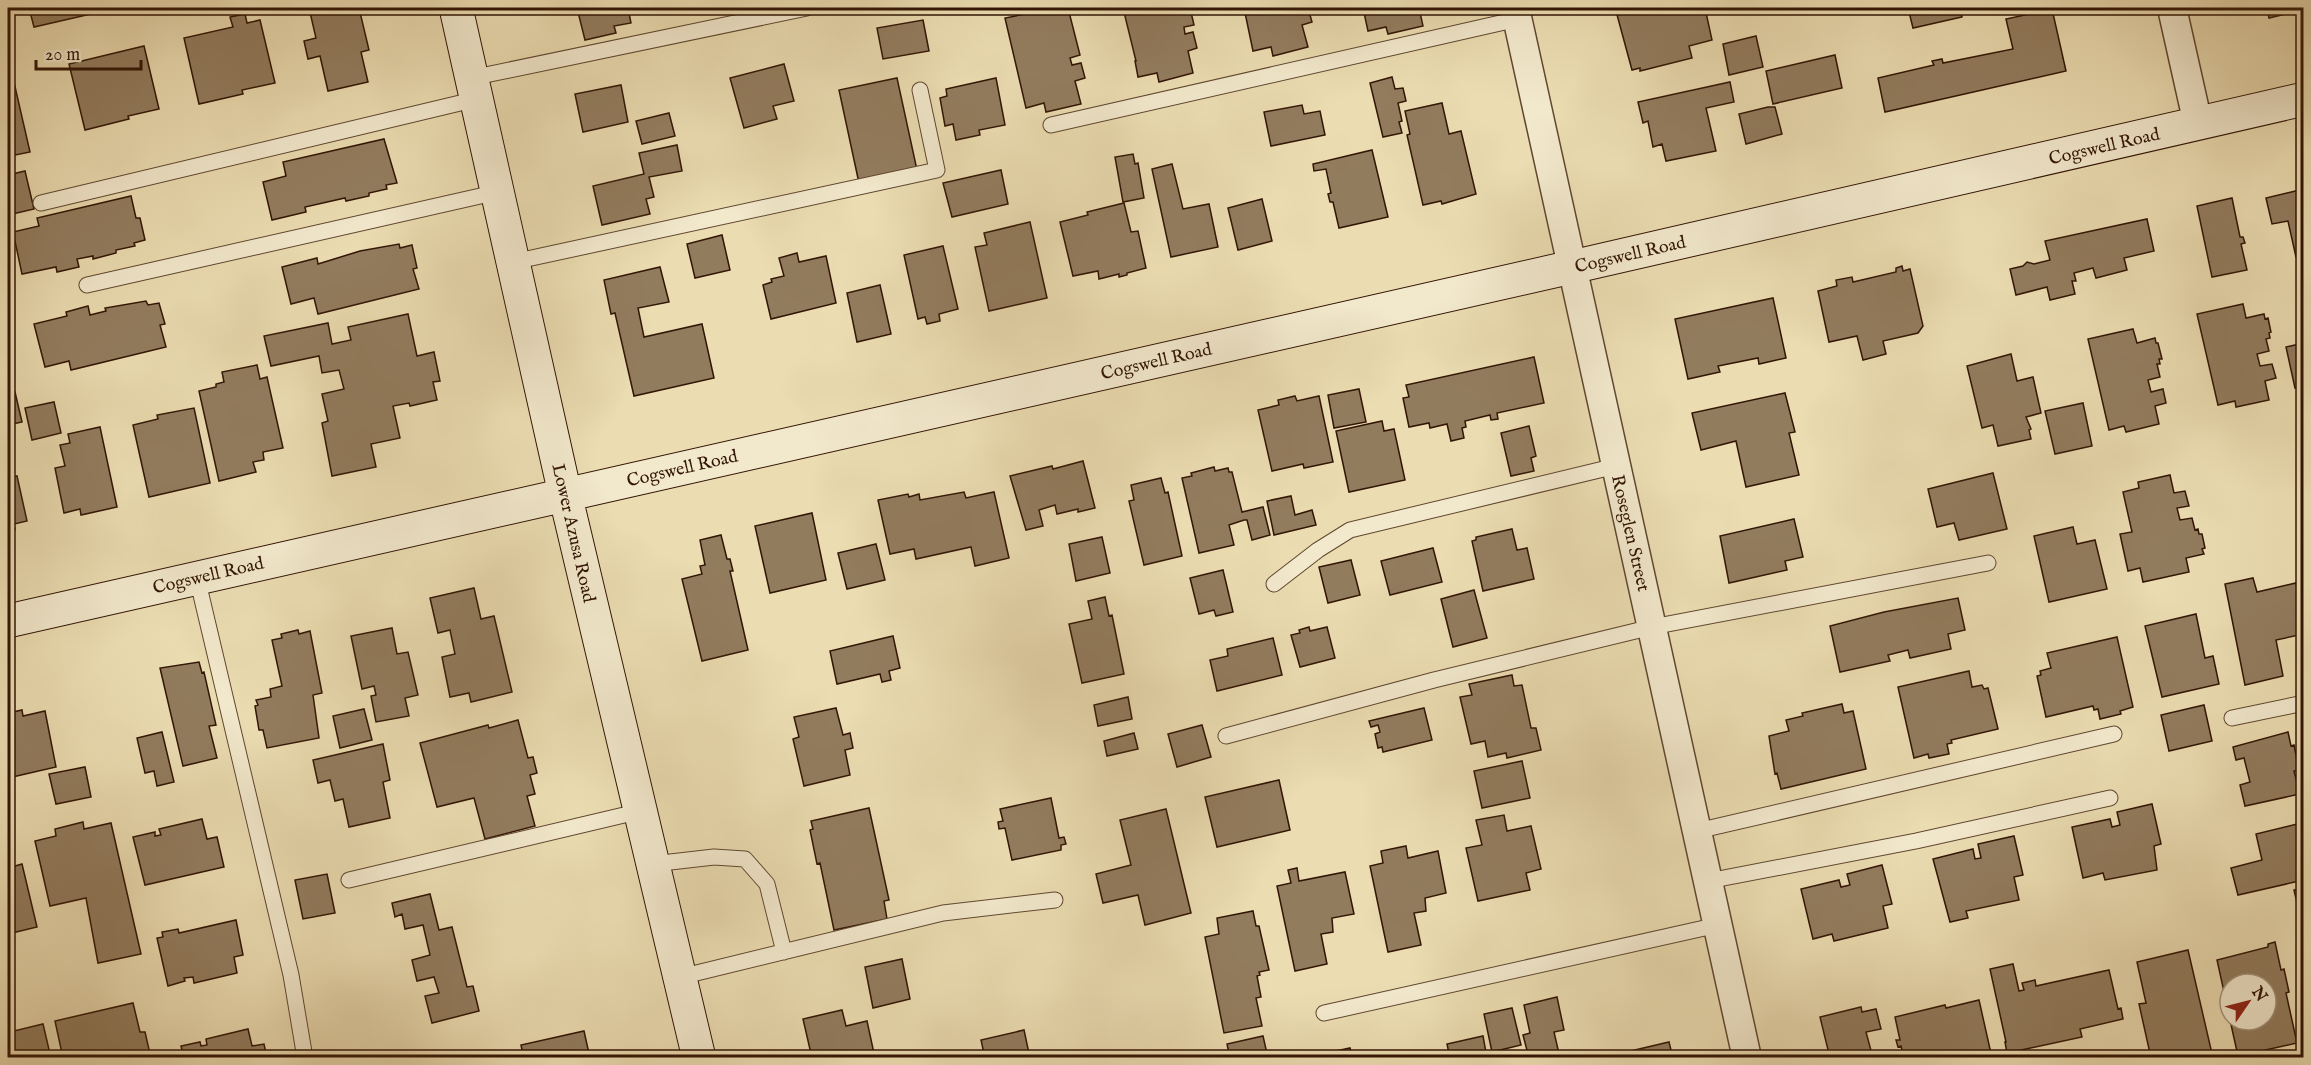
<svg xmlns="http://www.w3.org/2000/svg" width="2311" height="1065" viewBox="0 0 2311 1065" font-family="'IM FELL English',serif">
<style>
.building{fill:#927c5e;stroke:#321505;stroke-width:1.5}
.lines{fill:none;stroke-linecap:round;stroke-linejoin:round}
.lane-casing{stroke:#604730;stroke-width:17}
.street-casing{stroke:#604730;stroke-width:31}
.secondary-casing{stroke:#321505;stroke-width:35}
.lane{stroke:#f2e8cc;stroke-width:15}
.street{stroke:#f2e8cc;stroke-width:28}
.secondary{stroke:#f2e8cc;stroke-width:33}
.labels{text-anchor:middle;stroke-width:5;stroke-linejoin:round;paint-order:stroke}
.street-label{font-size:18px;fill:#321505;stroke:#f2e8cc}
</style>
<rect width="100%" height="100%" fill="#ebdcb1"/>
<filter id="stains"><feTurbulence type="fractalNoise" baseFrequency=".00333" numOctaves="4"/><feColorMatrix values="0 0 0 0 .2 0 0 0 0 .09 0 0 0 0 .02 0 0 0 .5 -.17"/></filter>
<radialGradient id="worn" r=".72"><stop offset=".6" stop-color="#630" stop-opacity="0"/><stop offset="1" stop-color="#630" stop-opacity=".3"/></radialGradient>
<path class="building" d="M29,8H89L91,14L34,27Z
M309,8H359L369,50L361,52L368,82L328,91L320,56L308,59L304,41L316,38Z
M577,8H628L631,23L614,26L616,33L585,40Z
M692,8H724L694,14Z
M1056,8H1068L1080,55L1070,58L1072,65L1081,63L1085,78L1075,81L1081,104L1046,112L1044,103L1026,108L1005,18Z
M1123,8H1190L1194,25L1184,27L1185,34L1193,32L1197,48L1188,51L1193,73L1159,82L1157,73L1138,77L1135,61H1136Z
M1244,8H1308L1312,22L1302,25L1308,47L1273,56L1271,47L1253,51Z
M1363,8H1419L1423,26L1388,34L1386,27L1368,31Z
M1631,8H1680L1682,14L1705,8L1712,40L1689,46L1692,58L1640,71V68L1632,70L1616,11Z
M1908,8H1960L1962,17L1913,28Z
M2267,8H2297L2298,11L2269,18Z
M2052,9L2066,71L1885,112L1878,78L1934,65L1932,61L1942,59L1943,63L2013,49L2006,19Z
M245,14L247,23L260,20L275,83L242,90L243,94L199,104L184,38L233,27L230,17Z
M923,20L929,51L883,59L877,28Z
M1756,36L1763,67L1729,75L1723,44Z
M144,46L159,109L128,116L129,119L85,130L69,64Z
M1835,55L1842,88L1773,104L1766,71Z
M784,64L794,101L773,106L777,119L744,128L730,78Z
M1392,77L1395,89L1403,88L1406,101L1398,103L1402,121L1399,122L1402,133L1383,137L1370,83Z
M13,78L30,152L10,156L11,160L8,161V79Z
M897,78L917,170L859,183L839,90Z
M996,78L1005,125L979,130L980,135L956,140L953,124L945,126L940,98L947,96L946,89Z
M1730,82L1734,102L1706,108L1716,151L1666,161L1662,144L1653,147L1648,121L1643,123L1638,102Z
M621,85L628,122L583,132L575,94Z
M1442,103L1449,134L1461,131L1476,194L1442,204L1441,201L1423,205L1407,135L1410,134L1405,111Z
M1302,105L1304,114L1320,111L1325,135L1271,146L1264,112Z
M1768,107H1775L1782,134L1746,144L1739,114Z
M669,113L675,136L642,144L636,121Z
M384,139L397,183L386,185L387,189L369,193V196L346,201L345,198L305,207L306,212L272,220L263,182L286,176L283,162Z
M677,145L682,171L649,177L654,197L646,199L650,214L602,225L593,186L644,174L639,153Z
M1372,150L1388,217L1339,228L1333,202H1330L1328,194L1331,193L1326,169L1314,171L1313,164Z
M1133,154L1135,164L1138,163L1144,198L1123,202L1115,157Z
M1172,164L1183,209L1209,204L1218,247L1171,257L1152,169Z
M1001,170L1008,204L952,217L943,183Z
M25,171L34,209L8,215V175Z
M2304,189V255L2296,257L2288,221L2272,224L2266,198Z
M131,196L136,218H140L145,240L134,243L135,246L116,250V253L93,259V256L77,259L79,267L57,272L56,267L22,274L13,232L39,226L37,218Z
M2232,198L2240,237H2243L2245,243L2241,244L2247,270L2212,277L2197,206Z
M1262,199L1272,241L1238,250L1228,208Z
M1124,203L1131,232L1138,231L1146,268L1127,273V275L1119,277V274L1099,279L1098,271L1073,276L1060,222L1088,215L1087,212Z
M2147,219L2154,251L2124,258L2127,270L2096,278L2093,268L2074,273L2076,281H2072L2075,294L2050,300L2047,287L2016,295L2010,269L2023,266L2027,262L2034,264L2050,260L2045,241Z
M1030,222L1047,298L989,311L975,247L987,245L984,233Z
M722,235L730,270L695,278L687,244Z
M399,244L400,248L412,245L417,268L413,269L419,289L318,314L314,298L291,304L282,267L317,258L318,264L360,251Z
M943,246L958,309L939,314L940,321L927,324L925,317L918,319L904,255Z
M797,253L799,262L826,256L836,303L771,319L763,285L772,282L771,279L784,276L779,258Z
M1902,266L1903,271L1910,269L1923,326L1918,333L1883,341L1886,354L1863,360L1857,336L1829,342L1818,291L1837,286L1836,280L1852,277L1853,282L1896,272V268Z
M660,267L669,302L638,308L644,337L702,324L714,378L634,396L615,313L611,314L604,280Z
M880,285L891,334L857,342L847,293Z
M1773,298L1786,358L1759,364L1758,358L1718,366L1720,372L1688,379L1675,319Z
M146,301L148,305L159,303L165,324L160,325L166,347L71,370L69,361L45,367L34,324L67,316L66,312L88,306L90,315L106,311L105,308Z
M2243,304L2246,318L2264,314L2265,319L2268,318L2271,332L2269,333L2270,338L2266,339L2269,351L2257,354L2260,366L2272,364L2276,378L2265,381L2269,400L2236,407L2235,401L2218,405L2197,314Z
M408,314L417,356L434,352L440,381L433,382L437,400L410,406L409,403L393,406L400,438L371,444L376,467L332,476L322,423L328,421L322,394L344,389L339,370L322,373L319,356L271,366L264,336L328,323L332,344L351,340L348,327Z
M2133,329L2137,343L2155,338L2156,343H2158L2162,359H2159L2160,364H2157L2160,377L2148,380L2151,392L2163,389L2166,403L2155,406L2159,424L2126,432L2124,426L2109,430L2088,339Z
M2304,343V386L2295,388L2286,347Z
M2011,354L2017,381L2033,377L2041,413L2026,417L2031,429L2029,430L2031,439L1998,446L1993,425L1982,428L1967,366Z
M1534,357L1544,403L1497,413L1498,419L1491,420L1490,415L1465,421L1466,427L1462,428L1464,438L1451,441L1447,424L1430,428L1429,423L1409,427L1403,398L1409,397L1406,385Z
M257,365L260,379L267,377L283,448L263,452L264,460L253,462L256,472L219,481L199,391L216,387V384L224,382L222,372Z
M1359,389L1366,422L1334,428L1328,395Z
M15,392L22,422L8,425V394Z
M1785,393L1795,432L1789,433L1799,475L1746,487L1736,441L1701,450L1692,413Z
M1295,396L1297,401L1319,396L1333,462L1304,468L1303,464L1272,471L1258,410L1279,405L1278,400Z
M54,402L61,433L32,440L25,408Z
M2083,403L2092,446L2055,454L2045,411Z
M194,408L210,483L149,497L133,425L158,419L157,415Z
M1382,421L1384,431L1394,429L1405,480L1349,492L1336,431Z
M1529,426L1536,456L1531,458L1534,471L1511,476L1501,433Z
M100,427L117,507L81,515L80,509L64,513L55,468L65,466L60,445L70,443L68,434Z
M1083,461L1095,508L1078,512V509L1057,514L1055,505L1039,510L1043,526L1026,530L1010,476L1052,466L1053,469Z
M1214,467L1215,471L1228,468L1229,472H1232L1242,512L1263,507L1270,535L1252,540L1247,520H1244L1229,525L1234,545L1199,553L1182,478L1192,476L1191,473Z
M1993,473L2007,529L1959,540L1954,523L1937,527L1928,489Z
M2170,475L2174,493L2185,491L2189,506L2177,508L2180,520L2192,518L2195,530L2198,529L2199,534H2202L2205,548L2202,549L2204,554L2186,558L2189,572L2143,582L2140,568L2128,571L2120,534L2132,532L2123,492L2139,488L2138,482Z
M17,476L27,521L14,524L15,530L8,532V478Z
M1161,478L1165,493L1168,492L1182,556L1144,565L1129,501L1134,500L1131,485Z
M964,492L966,498L994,492L1009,558L975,566L971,547L916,559L914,549L890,554L878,500L908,494L909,497L919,494L920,500Z
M1291,496L1295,515L1312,510L1316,525L1274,535L1267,501Z
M812,513L826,580L770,593L755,526Z
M1794,519L1803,557L1785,561L1787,570L1729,583L1720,536Z
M2073,527L2077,544L2095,540L2107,589L2049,602L2034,536Z
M1512,529L1517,550L1527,548L1534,579L1483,591L1472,541L1476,540V537Z
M721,535L727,559H730L733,571H730L748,650L702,661L682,579L702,574L700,566L705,565L700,540Z
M1102,537L1110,573L1076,581L1069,544Z
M876,544L885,580L847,589L838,553Z
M1433,548L1442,582L1390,595L1381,561Z
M1351,560L1360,595L1328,603L1319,567Z
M1223,570L1233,612L1216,616L1214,610L1199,614L1190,578Z
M2253,578L2257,592L2296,583L2304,620V634L2276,640L2283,676L2245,685L2225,584Z
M474,588L481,619L494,616L512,692L471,702L469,693L450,697L442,657L455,654L450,630L438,633L430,598Z
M1474,590L1487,638L1453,647L1441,599Z
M1105,597L1109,616L1112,615L1124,674L1082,683L1069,624L1092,619L1088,601Z
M1958,598L1965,630L1948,634L1951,649L1910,658L1908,650L1888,655L1890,661L1840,672L1830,626L1884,612Z
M2196,614L2205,658L2213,656L2219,684L2162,697L2145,626Z
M1309,627L1310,631L1327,627L1335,658L1300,667L1291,635L1300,633L1299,630Z
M392,628L397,654L408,652L418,695L405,698L409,716L376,722L371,696L376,695L374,686L362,689L351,636Z
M298,630L299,634L310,631L322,693L313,695L319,738L267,748L263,730H259L255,706L258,705L256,700L271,697L270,689L282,686L272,640L282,638L281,634Z
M893,636L900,668L889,671L891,680L882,682L880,674L837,684L830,651Z
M2117,637L2133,707L2120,711L2121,714L2100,719L2098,709L2094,710L2093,706L2046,717L2037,676L2041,675L2040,671L2051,668L2047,653Z
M1273,638L1282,675L1217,691L1210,660L1228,656L1227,649Z
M199,662L202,673L204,672L216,725L209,726L217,758L183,766L160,668Z
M1969,671L1972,687L1982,685L1984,689L1988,688L1998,729L1951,740L1952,743L1947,744L1949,754L1929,758L1928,754L1914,758L1898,687Z
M1512,675L1514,686L1522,685L1531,728H1536L1541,750L1507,758L1506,753L1488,757L1485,741L1471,744L1460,697L1472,695L1469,684Z
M1128,697L1132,719L1098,726L1094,705Z
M1842,704L1844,713L1853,711L1866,769L1781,789L1777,773L1775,774L1769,736L1789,731L1786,720L1803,716L1802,713Z
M2204,705L2212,741L2169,751L2161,715Z
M836,708L843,735L850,733L853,748L845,750L850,775L804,786L793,739L799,737L794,717Z
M1424,708L1432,740L1383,752L1382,747L1378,748L1375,734L1380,732L1378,725L1371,727L1369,721Z
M364,709L372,740L340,748L333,716Z
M22,710L23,716L45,711L56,767L8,778V713Z
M518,720L528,758L533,757L537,773L530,775L535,794L527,796L535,826L485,839L474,798L437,807L420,743L488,725L489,728Z
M1202,725L1211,757L1177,767L1168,734Z
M162,732L174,782L157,786L154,771L145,773L137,738Z
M2288,732L2291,746L2294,745L2299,770L2294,771L2300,794L2245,806L2240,785L2250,782L2244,758L2236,760L2233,747Z
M1134,733L1138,749L1107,756L1104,741Z
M383,744L390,780L383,782L390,818L349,827L343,799L335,801L330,780L318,783L313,760Z
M1522,761L1530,798L1482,808L1474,771Z
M85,767L91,797L56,804L49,774Z
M1279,780L1290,830L1217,847L1205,797Z
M1051,798L1059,838L1064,837L1066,844L1061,845V850L1012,860L1005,828L999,829L998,822L1003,821L1000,809Z
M2152,804L2161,844L2154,846L2157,870L2105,880L2103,873L2083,878L2072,827L2110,819L2112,827L2120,825L2117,812Z
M869,808L889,900L884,901L887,919L834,930L820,863L817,864L810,830L813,829L811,821Z
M1166,809L1191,913L1145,925L1138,895L1103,903L1096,874L1131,865L1120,820Z
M1504,815L1507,831L1531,826L1541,869L1526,873L1530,890L1478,901L1466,848L1482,845L1476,820Z
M202,819L207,839L217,837L224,867L145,885L133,837L155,832V836L161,835L159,829Z
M83,822L84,829L111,823L141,954L98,963L86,898L50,906L35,841L56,836L55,829Z
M2301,823L2304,824V880L2238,895L2231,868L2262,860L2256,834Z
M2014,836L2023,875L2014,877L2019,900L1966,911L1968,918L1950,922L1933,859L1973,849L1975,859L1981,858L1978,844Z
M1406,846L1408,858L1438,851L1446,893L1425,898L1426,911L1414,913L1421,945L1388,952L1370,866L1383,863L1381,851Z
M22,864L37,927L8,934V868Z
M1882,865L1892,904L1883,906L1888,928L1834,941L1832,934L1813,939L1801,889L1839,880L1841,887L1850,885L1847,874Z
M1297,868L1299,881L1345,872L1354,914L1332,918L1333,932L1321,934L1327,964L1295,971L1277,886L1291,883L1288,870Z
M327,874L335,913L303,919L295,880Z
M2304,888V923L2302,924L2294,890Z
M430,894L439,930L452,927L467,987L473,986L479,1011L432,1023L425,996L439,993L434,977L417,981L412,960L430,955L423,925L405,929L402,914L395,917L392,903Z
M1253,911L1256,926H1259L1269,970L1259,972L1260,975L1257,976L1261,997L1256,998L1262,1026L1224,1033L1205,937L1219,934L1217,918Z
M236,920L243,955L234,957L237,973L194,983L193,977L184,978L185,981L168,986L157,938L163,937L162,932L178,929L179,933Z
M2275,942L2281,970L2284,969L2289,992L2286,993L2297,1043L2238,1056L2230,1020H2266V984H2230V1019L2217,960L2268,947V944Z
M2188,950L2213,1058H2151L2139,1004L2146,1003L2137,962Z
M902,959L910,999L873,1008L865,967Z
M2013,964L2019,991L2024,990L2022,983L2035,980L2036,986L2109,970L2118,1009L2121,1008L2123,1019L2080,1029L2082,1037L2007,1053L2005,1042H2006L1990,969Z
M1557,997L1564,1030L1554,1032L1560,1058H1529L1523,1035L1530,1033L1524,1005Z
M1979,1000L1992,1058H1953L1952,1051L1924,1058H1904L1901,1046L1898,1047L1896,1040H1900L1895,1017L1945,1005L1946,1008Z
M133,1003L140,1032H145L151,1058H63L55,1021Z
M1861,1007L1862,1012L1876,1009L1881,1029L1866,1032L1873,1058H1830L1820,1017Z
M1512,1008L1521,1045L1492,1052L1484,1014Z
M842,1010L846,1026L867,1021L875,1058H812L803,1019Z
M43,1024L51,1058H8V1028L10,1032Z
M248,1029L252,1046L264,1044L267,1058H184L181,1046L200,1042L201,1046L207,1045L206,1039Z
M1024,1030L1030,1058H985L981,1040Z
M584,1031L590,1058H511L523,1055L521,1045Z
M1263,1036L1268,1058H1230L1227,1044Z
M1483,1036L1487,1058H1450L1447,1044Z
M1669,1042L1673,1058H1601Z
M1350,1048L1353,1058H1314L1313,1056Z"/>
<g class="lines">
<defs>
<path id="lane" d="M471,78L807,8
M1051,125L1518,19
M41,203L477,99
M513,262L937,170L920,90
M87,285L498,192
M197,578L291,975L305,1058
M1274,584L1318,550L1350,530L1616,466
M2232,718L2304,703
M1226,736L1434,680L1652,627L1988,563
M1697,831L2114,734
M653,864L714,857L745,859L767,884L784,952
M349,880L641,811
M1708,881L1916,841L2110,798
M680,977L943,913L1055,900
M1324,1013L1718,925"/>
<path id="street" d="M1515,8L1747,1058
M2172,8L2198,124"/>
<path id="secondary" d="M456,8L565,494L699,1058
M8,621L1572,267L2304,99"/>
</defs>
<use href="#lane" class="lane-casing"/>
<use href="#street" class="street-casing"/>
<use href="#secondary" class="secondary-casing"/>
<use href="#lane" class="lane"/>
<use href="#street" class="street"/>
<use href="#secondary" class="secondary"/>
</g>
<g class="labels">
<g class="street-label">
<text transform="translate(2104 146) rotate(-13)" y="6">Cogswell Road</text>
<text transform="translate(1630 254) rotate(-13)" y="6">Cogswell Road</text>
<text transform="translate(1156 361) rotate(-13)" y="6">Cogswell Road</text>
<text transform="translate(682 468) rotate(-13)" y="6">Cogswell Road</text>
<text transform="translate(574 533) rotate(77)" y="6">Lower Azusa Road</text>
<text transform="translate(1631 533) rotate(77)" y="6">Roseglen Street</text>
<text transform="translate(208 575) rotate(-13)" y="6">Cogswell Road</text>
</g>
</g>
<rect width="2311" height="1065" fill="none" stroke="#ebdcb1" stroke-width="30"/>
<rect x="9" y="9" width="2293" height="1047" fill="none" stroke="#321505" stroke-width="3"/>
<rect x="15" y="15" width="2281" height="1035" fill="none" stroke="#321505" stroke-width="1.5"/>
<g transform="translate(2248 1002) rotate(55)"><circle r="28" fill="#f2e8cc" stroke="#a5947c" stroke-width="1.5"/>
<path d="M0-4.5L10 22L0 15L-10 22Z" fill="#8f2418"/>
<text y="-9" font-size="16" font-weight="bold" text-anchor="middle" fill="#321505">N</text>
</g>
<path d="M36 60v9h105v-9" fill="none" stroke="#321505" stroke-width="3"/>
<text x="45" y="60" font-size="18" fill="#321505" stroke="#f2e8cc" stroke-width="4.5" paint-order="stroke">20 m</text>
<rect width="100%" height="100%" filter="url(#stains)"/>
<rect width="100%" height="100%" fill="url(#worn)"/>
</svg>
